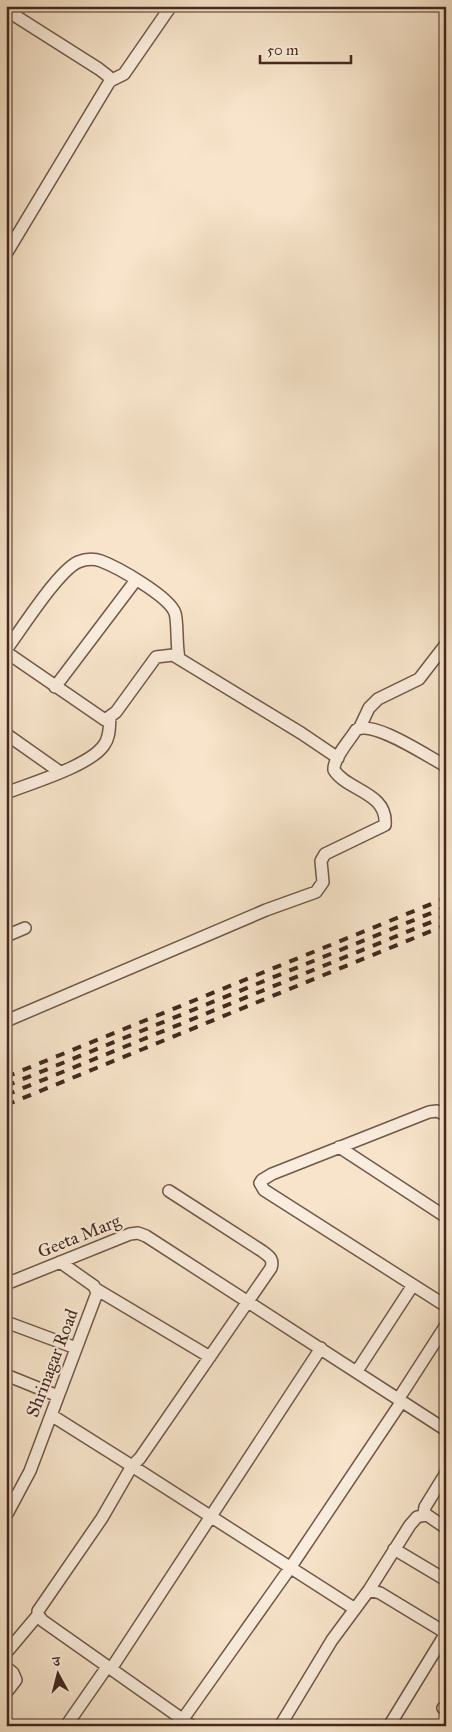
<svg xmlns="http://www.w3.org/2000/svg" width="452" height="1732" viewBox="0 0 452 1732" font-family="'IM FELL Great Primer','Noto Serif Devanagari',serif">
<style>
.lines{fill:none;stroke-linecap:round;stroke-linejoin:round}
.street-casing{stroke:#715849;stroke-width:14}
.street{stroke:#faeddd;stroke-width:11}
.rail{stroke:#44291e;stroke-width:4;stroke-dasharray:9 9;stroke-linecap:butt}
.labels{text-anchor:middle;stroke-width:4;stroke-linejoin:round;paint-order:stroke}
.street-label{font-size:18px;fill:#44291e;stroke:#faeddd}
</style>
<rect width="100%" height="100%" fill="#f7e4ca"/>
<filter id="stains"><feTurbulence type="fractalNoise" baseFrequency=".004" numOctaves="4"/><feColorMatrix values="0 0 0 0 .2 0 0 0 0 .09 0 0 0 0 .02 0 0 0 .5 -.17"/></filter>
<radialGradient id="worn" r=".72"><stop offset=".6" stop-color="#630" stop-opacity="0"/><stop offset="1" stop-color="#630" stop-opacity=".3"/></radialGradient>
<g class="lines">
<defs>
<path id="street" d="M6,10L99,69L108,76L110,81L6,254
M110,81L124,74L171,6
M6,650C21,630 58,571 78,562C85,559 93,558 101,561C117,567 169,596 175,613C178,622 176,645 179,658
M6,652L105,720L116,712L156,657L173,655L301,733L338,758
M55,687L136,580
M360,727L369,708L378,699L419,679L446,644
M6,734L60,772
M6,793C31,783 90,766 104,745C110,737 109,728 110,719
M6,936L25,928
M6,1021L266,910L316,892L323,882L321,861L325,854L385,825C388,792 347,791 334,770C333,758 350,740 356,730C373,719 428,757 446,766
M446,1115L437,1111L429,1112L272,1174L262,1180L260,1183L264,1190L446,1306
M339,1147L446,1217
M6,1284L130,1234L138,1233L146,1236L446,1430
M96,1289L210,1357
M6,1322L76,1348
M357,1371L413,1285
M6,1375L58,1396
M399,1398L446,1325
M51,1415L132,1466L140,1458L271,1268C274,1259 269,1256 262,1251L169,1191
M446,1473L425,1507L424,1513L446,1528
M6,1516L30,1471L97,1293L94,1286L60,1262
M394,1549L446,1580
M369,1590L410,1525L417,1517L426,1515
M6,1653L38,1615
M6,1667L13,1673L16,1680L6,1693
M111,1669L321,1348
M443,1708L446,1709
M66,1726L107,1667
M178,1726L290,1568L402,1401
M192,1726L43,1621L38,1615V1611L102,1518L132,1466L355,1609
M280,1726L332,1640L369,1590L380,1593L446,1633
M389,1726L446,1633"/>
</defs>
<use href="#street" class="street-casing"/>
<use href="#street" class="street"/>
<path class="rail" d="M6,1077L446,898
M6,1086L446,907
M6,1095L446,916
M6,1105L446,925"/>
</g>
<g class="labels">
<g class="street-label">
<text transform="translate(79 1236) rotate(-22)" y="6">Geeta Marg</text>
<text transform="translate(52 1363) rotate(-69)" y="6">Shrinagar Road</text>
</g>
</g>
<rect width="452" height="1732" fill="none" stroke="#f7e4ca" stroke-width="25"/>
<rect x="8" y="8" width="437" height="1717" fill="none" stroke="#44291e" stroke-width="2.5"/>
<rect x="12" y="12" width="427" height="1707" fill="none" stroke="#44291e"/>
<g transform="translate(58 1674) rotate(353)" stroke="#faeddd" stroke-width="4" paint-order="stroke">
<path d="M0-4L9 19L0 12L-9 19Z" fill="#44291e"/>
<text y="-8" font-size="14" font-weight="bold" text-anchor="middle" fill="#44291e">उ</text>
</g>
<path d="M260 55v8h91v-8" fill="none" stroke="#44291e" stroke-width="2.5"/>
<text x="267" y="55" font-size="15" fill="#44291e" stroke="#faeddd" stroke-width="4" paint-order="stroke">50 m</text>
<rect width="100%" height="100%" filter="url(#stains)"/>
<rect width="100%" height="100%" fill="url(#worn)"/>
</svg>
